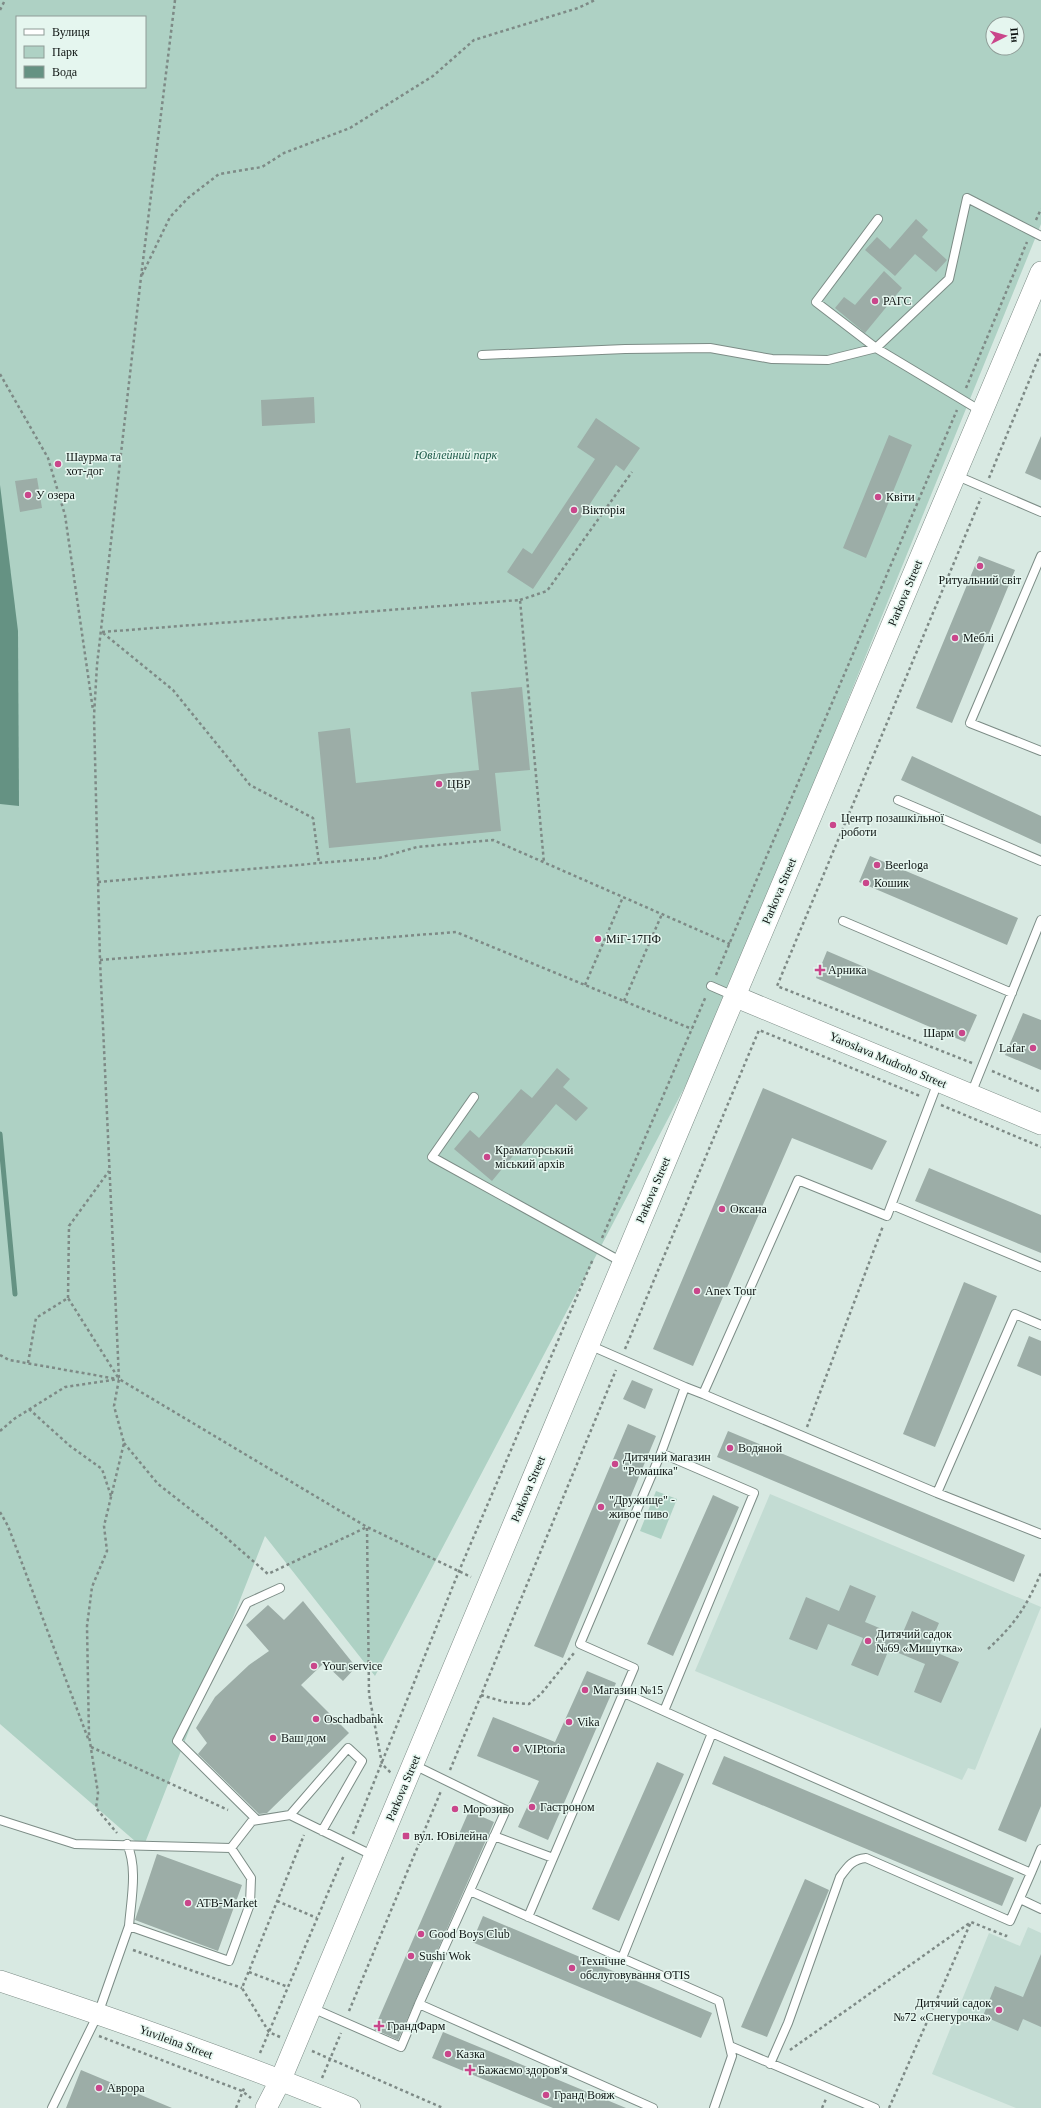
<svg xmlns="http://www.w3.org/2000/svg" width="1041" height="2108" viewBox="0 0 1041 2108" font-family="Georgia,serif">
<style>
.built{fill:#c3dcd3}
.green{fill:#aed1c4;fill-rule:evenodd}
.water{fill:#659283}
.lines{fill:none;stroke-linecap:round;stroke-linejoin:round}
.stream{stroke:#659283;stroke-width:5}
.building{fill:#9cada7}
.lane-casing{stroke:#7c8c86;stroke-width:10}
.secondary-casing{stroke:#7c8c86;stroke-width:22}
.path{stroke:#7e8a86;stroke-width:2.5;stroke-dasharray:3 3;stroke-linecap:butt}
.lane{stroke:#fff;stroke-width:8}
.secondary{stroke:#fff;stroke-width:21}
.poi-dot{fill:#ca468b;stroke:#e5f6ef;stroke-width:1.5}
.labels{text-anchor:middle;stroke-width:3;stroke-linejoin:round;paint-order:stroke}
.poi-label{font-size:12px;fill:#0e1412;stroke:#e5f6ef;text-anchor:start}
.park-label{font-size:12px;font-style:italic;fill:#1d5948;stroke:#e5f6ef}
.street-label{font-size:12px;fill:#0e1412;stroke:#e5f6ef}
</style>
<rect width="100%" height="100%" fill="#d8e9e2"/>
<path class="built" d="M770,1494L1041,1607L975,1770L968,1768L962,1780L695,1671Z
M1028,1927L1041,1933V2108H1016L932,2074L989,1933L1020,1946Z"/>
<path class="green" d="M0,0H1041V224L711,1037L375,1676L265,1536L143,1848L0,1724ZM17,17H145V87H17ZM993,24H1017V48H993Z
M656,1491L677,1499L661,1539L640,1531Z"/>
<path class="water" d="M0,485L18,631L19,806L0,804Z"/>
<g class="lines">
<path class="stream" d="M0,1134L15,1294"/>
</g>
<path class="building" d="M916,219L928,230L922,237L947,260L936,272L915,254L895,276L865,250L877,237L890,249Z
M884,271L902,288L865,333L835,308L844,297L855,305Z
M314,397L315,423L262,426L261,400Z
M596,418L640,448L624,471L616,465L533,589L507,572L523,548L532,554L595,459L577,447Z
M889,435L912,445L866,558L843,548Z
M1041,436V480L1025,473Z
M37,478L42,508L20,512L15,481Z
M979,556L1015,570L952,723L916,708Z
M522,687L530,770L495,773L501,831L329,848L318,732L350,728L356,783L479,770L471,692Z
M912,756L1041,816V844L901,780Z
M870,856L1018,918L1007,945L859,882Z
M827,951L977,1015L965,1042L816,978Z
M1023,1013L1041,1020V1070L1005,1055Z
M557,1068L570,1079L563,1087L588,1108L576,1121L556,1104L492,1181L454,1149L470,1130L479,1138L521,1089L532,1098Z
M763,1088L887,1141L872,1170L792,1138L693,1366L653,1349Z
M929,1168L1041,1215V1253L915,1201Z
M964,1282L997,1296L935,1447L903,1434Z
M1029,1336L1041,1341V1376L1017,1366Z
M632,1380L653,1389L645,1409L623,1399Z
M628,1424L656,1436L563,1658L534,1646Z
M728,1431L1025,1555L1014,1582L717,1457Z
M713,1495L739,1507L673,1656L647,1644Z
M850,1585L876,1596L865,1622L901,1637L912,1611L939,1623L928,1649L959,1662L941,1703L914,1692L925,1664L889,1649L878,1676L851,1665L863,1638L828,1624L817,1650L789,1639L806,1597L839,1611Z
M303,1601L356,1667L343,1681L324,1663L301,1685L349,1733L267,1813L259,1814L198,1754L207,1743L196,1728L215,1697L249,1665L269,1651L246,1625L268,1605L284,1620Z
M587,1671L616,1683L548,1840L518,1827L539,1781L477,1756L493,1717L555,1742Z
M1041,1727V1806L1026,1842L998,1830Z
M724,1756L1014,1878L1002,1906L712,1784Z
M657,1762L684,1774L619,1921L592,1909Z
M469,1811L494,1822L398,2040L374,2029Z
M157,1854L242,1885L218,1951L135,1920Z
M805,1879L829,1890L767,2037L741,2027Z
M483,1916L712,2013L701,2038L472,1942Z
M1041,1954V2027L1023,2019L1018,2031L983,2016L995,1986L1023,1997Z
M443,2032L626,2108H553L432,2058Z
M81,2070L172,2108H66Z"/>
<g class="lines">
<defs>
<path id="lane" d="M878,219L816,302L876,348L949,279L967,198L1041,236
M482,355L625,349L710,348L772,359L828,360L876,348L981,411
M955,475L1041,512
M1041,556L970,723L1041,751
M898,800L1041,861
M843,921L1012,993
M711,986L734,996
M971,1094L1041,920
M474,1097L432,1157L622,1262
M892,1205L1041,1267
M685,1387L703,1394L798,1180L887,1216L938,1082
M703,1394L937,1493L1015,1314L1041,1325
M661,1453L754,1493L664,1711
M937,1493L1041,1534
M712,1733L1031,1873L1010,1921L866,1858C853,1859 848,1866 840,1877L788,2023L770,2064
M414,1765L506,1810L419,2004
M290,1815L348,1748L362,1761L322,1831
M0,1820L75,1844L231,1848
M257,1820L177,1741L247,1603L280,1588
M494,1836L553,1858
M127,1844C138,1868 131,1900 129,1926
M1031,1873L1041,1849
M470,1891L719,2001L732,2056L714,2108
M1020,1899L1041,1909
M528,1917L634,1668L580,1644L661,1453L685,1387L589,1345
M622,1958L712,1733L624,1693
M312,2008L401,2047L419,2004L653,2108
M730,2046L875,2108
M52,2108L98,2014L129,1926L229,1961L250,1904L251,1878L231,1848L252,1821L290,1815L374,1856"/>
<path id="secondary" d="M734,996L1041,1124
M0,1981C118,2020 235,2061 350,2108
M266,2108L281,2079L721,1029L1041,272"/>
</defs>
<use href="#lane" class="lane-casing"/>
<use href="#secondary" class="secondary-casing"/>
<path class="path" d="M175,0L141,277L97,665L94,716L100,960L119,1379L367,1527L471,1577
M0,10L5,0
M1036,220L1041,209
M142,275L170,217L188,198L219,174L262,167L284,153L350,128L433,76L474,40L578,8L595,0
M0,374L48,458L65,515L93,710
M966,388L1027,242
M989,478L1041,352
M520,600L547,591L632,472
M102,632L520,600L544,863
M103,633L173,690L250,785L313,818L319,863
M98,882L379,858L417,847L493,840L730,944
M100,960L456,932L692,1029
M716,975L957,410
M585,985L623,897
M624,1001L662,914
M972,1063L777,986L981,498
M992,1071L1041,1092
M941,1105L1041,1147
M602,1238L706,996
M68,1298L69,1226L109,1171
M625,1349L759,1030L920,1096
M0,1355L9,1360L117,1379
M28,1363L36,1318L68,1298L119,1379L114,1406L124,1443L104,1526L107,1551L92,1587L87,1626L89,1736L98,1793L96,1808L117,1833
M29,1409L70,1446L102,1469L111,1496
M807,1427L883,1226
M0,1431L14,1419L65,1387L119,1379
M124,1443L158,1484L222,1534L268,1574L367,1527L369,1694L382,1764L391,1773
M0,1512L8,1526L89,1741
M988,1649C1016,1623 1026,1607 1041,1573
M481,1695L505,1702L529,1704L541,1694L574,1653
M91,1747L228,1810
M450,1770L616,1370
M353,1834L459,1571L593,1259
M277,1901L317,1918
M133,1950L242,1988
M249,1972L288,1987
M349,2011L441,1791
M99,2036L242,2091L251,2098
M280,2037L269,2032L242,1988L304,1835
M790,2050L971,1922L1006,1936L1007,1932
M312,2051L443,2108
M260,2053L344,1855
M322,2078L341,2033
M236,2108L245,2086
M822,2108L826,2099
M889,2108L971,1922"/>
<use href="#lane" class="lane"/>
<use href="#secondary" class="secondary"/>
</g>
<g class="poi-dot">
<circle cx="875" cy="301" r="4"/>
<circle cx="58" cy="464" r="4"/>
<circle cx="28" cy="495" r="4"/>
<circle cx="878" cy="497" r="4"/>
<circle cx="574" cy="510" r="4"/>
<circle cx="980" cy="566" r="4"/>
<circle cx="955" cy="638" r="4"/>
<circle cx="439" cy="784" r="4"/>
<circle cx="833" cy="825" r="4"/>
<circle cx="877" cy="865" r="4"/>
<circle cx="866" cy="883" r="4"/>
<circle cx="598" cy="939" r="4"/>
<path d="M818 964h4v4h4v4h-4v4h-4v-4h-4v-4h4z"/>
<circle cx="962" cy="1033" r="4"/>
<circle cx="1033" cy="1048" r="4"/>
<circle cx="487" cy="1157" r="4"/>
<circle cx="722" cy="1209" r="4"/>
<circle cx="697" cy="1291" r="4"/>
<circle cx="730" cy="1448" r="4"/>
<circle cx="615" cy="1464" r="4"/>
<circle cx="601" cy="1507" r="4"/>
<circle cx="868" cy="1641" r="4"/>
<circle cx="314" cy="1666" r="4"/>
<circle cx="585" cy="1690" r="4"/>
<circle cx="316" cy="1719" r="4"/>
<circle cx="569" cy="1722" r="4"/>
<circle cx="273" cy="1738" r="4"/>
<circle cx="516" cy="1749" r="4"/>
<circle cx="532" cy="1807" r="4"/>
<circle cx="455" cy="1809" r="4"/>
<rect x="402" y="1832" width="8" height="8" rx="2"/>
<circle cx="188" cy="1903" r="4"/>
<circle cx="421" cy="1934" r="4"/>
<circle cx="411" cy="1956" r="4"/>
<circle cx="572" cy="1968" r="4"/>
<circle cx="999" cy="2010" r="4"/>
<path d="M377 2020h4v4h4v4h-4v4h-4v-4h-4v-4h4z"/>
<circle cx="448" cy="2054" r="4"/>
<path d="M468 2064h4v4h4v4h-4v4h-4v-4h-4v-4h4z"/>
<circle cx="99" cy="2088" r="4"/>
<circle cx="546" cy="2095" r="4"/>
</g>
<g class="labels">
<g class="poi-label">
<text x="883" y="305">РАГС</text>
<text x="66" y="461">Шаурма та<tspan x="66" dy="14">хот-дог</tspan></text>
<text x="36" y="499">У озера</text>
<text x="886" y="501">Квіти</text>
<text x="582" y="514">Вікторія</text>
<text x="980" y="584" text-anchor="middle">Ритуальний світ</text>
<text x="963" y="642">Меблі</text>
<text x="447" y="788">ЦВР</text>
<text x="841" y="822">Центр позашкільної<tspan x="841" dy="14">роботи</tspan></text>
<text x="885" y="869">Beerloga</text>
<text x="874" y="887">Кошик</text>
<text x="606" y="943">МіГ-17ПФ</text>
<text x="828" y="974">Арника</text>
<text x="954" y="1037" text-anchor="end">Шарм</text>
<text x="1025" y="1052" text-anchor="end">Lafar</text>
<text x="495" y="1154">Краматорський<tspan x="495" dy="14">міський архів</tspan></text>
<text x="730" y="1213">Оксана</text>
<text x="705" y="1295">Anex Tour</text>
<text x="738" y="1452">Водяной</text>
<text x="623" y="1461">Дитячий магазин<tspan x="623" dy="14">"Ромашка"</tspan></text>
<text x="609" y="1504">"Дружище" -<tspan x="609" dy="14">живое пиво</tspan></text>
<text x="876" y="1638">Дитячий садок<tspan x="876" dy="14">№69 «Мишутка»</tspan></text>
<text x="322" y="1670">Your service</text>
<text x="593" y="1694">Магазин №15</text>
<text x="324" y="1723">Oschadbank</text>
<text x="577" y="1726">Vika</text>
<text x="281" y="1742">Ваш дом</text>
<text x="524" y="1753">VIPtoria</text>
<text x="540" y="1811">Гастроном</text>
<text x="463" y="1813">Морозиво</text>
<text x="414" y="1840">вул. Ювілейна</text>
<text x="196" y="1907">ATB-Market</text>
<text x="429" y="1938">Good Boys Club</text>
<text x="419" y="1960">Sushi Wok</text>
<text x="580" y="1965">Технічне<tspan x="580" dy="14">обслуговування OTIS</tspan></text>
<text x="991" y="2007" text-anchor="end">Дитячий садок<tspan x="991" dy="14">№72 «Снегурочка»</tspan></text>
<text x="387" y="2030">ГрандФарм</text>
<text x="456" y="2058">Казка</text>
<text x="478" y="2074">Бажаємо здоров'я</text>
<text x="107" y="2092">Аврора</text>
<text x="554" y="2099">Гранд Вояж</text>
</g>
<g class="park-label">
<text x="456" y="459">Ювілейний парк</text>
</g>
<g class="street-label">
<text transform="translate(905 593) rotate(-67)" y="4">Parkova Street</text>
<text transform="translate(779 891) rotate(-67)" y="4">Parkova Street</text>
<text transform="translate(888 1060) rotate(23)" y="4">Yaroslava Mudroho Street</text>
<text transform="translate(653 1190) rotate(-67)" y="4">Parkova Street</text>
<text transform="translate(528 1489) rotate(-67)" y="4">Parkova Street</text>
<text transform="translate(403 1788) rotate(-67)" y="4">Parkova Street</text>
<text transform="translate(176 2042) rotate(20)" y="4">Yuvileina Street</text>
</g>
</g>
<rect x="16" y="16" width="130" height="72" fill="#e5f6ef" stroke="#8f9c97"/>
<rect x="24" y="29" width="20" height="6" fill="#ffffff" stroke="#8f9c97"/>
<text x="52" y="36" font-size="12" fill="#0e1412">Вулиця</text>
<rect x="24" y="46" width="20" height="12" fill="#aed1c4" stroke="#8f9c97"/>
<text x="52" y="56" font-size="12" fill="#0e1412">Парк</text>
<rect x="24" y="66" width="20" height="12" fill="#659283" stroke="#8f9c97"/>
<text x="52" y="76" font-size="12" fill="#0e1412">Вода</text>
<g transform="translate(1005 36) rotate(84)"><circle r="19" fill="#e5f6ef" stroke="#8f9c97"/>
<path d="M0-3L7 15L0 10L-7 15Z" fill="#ca468b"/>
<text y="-6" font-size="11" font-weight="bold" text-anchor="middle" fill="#0e1412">Пн</text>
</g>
</svg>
